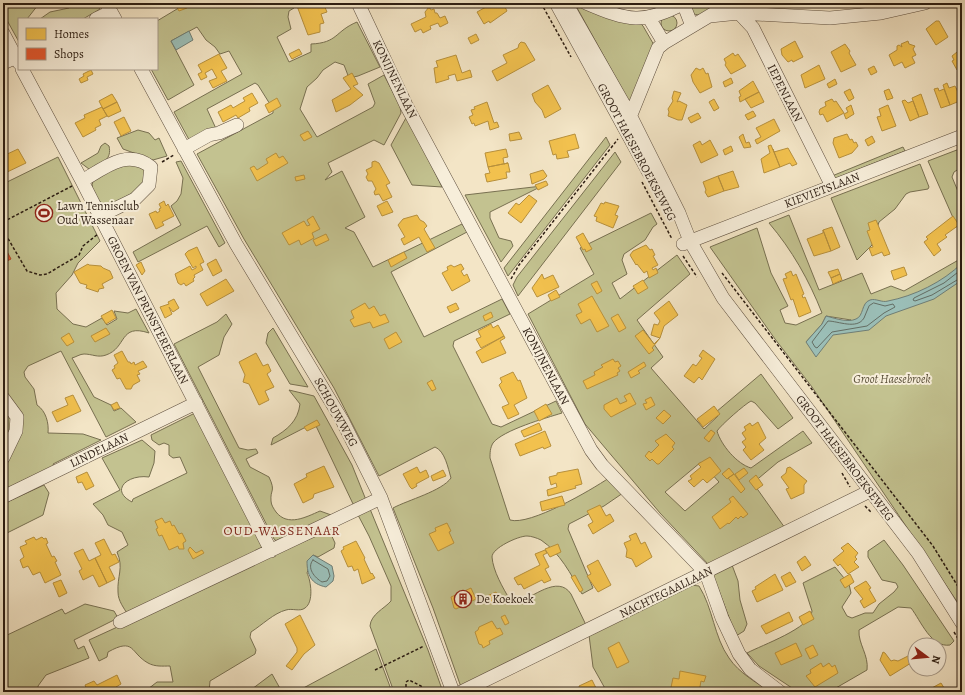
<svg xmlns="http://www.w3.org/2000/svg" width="965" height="695" viewBox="0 0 965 695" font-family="Alegreya,serif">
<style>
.green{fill:#c3c290;stroke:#787051;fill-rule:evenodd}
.water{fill:#9bbfb8;stroke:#6f7e76}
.homes{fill:#f2c14e;stroke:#b7903c}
.shops{fill:#e4572e;stroke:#ad4626}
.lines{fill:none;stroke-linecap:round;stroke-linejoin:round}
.shore{stroke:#646e65;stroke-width:1}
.minor-casing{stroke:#5e4f3f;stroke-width:14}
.path{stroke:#2c1d12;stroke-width:1.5;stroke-dasharray:3 2;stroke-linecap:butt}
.minor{stroke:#f7eeda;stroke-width:13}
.labels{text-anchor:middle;stroke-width:4;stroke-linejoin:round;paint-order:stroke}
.street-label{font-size:12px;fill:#2c1d12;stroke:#f7eeda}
.poi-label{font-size:12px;fill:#2c1d12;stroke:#f7eeda;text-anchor:start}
.park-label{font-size:12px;font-style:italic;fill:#594f38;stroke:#f7eeda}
.neighbourhood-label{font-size:13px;letter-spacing:1px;fill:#7a1f14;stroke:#f7eeda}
</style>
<rect width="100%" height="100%" fill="#f3e5c6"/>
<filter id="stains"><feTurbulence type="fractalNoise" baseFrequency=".005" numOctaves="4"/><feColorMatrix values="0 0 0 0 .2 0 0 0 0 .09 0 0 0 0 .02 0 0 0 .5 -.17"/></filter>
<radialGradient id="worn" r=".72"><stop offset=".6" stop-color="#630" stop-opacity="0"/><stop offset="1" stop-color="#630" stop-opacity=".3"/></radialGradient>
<path class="green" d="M3,3H37L38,5L27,19H19V42L3,13Z
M69,3H97L100,9L83,19H40L50,12L69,8Z
M187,3H291L294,8L289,11L288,17L291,29L277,37L289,62L311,52V44C338,43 335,31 357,22L380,67L358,76L349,78L344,65L335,62L323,70L317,78L307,87L300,109L317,137L373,107L375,103L368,84L384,75L400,106L401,113L384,145L374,140L328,163L332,172L325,180L342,171L365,217L345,228L354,232L373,267L462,224L467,232L391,272L424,337L502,299L510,314L454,341L453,346L492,424L501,427L556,401L562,413C546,418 503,430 493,443C490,448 490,453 490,458L510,520C530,526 591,490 609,478L623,493L604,506L569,524L568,529L593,588L582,594C571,574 560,553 541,540C537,538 531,536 527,536C518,536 492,548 492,557C493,571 503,588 510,600L517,603C532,598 558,574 571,594L587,627L461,687L433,608L393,508C408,500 442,491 451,478C448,468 445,451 435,447L379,476L334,388L244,239L197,154L273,113V109L258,85L255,83L207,109L218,133L193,147L174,112L242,74L229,51L220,54L215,47L206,40L197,27L171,41L194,85L168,100L151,69H157V21Z
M572,3H578L592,11L640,23L643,26L654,45L631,105L576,6Z
M695,3H722C714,8 701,19 692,13L691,7Z
M661 23a8 8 0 1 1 16 0a8 8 0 1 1-16 0Z
M407,116L442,187L412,185L391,145Z
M138,130L149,133L155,140L159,138L167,156L153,160L123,149L117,138Z
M606,137L610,145L508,276L504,268Z
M105,143L109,146C112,159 103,163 93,168L89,169L81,163L98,153L101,146Z
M903,147L905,151L834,179L832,176Z
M962,148V167L954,172L952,177L962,201V238L928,161Z
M615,152L621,162L518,296L513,285L517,277Z
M58,157L100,241L78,263L72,275L56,293L57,309L73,324L86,327L102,318L107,325L117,319L114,311L128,313L136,309L149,333C119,323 127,348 106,355C98,358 92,354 84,354C80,354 76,357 72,358L94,397L111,405L114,411L121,408L136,422L106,437L61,351L28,366L24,372L25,377L34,389L37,405C46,411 49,423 48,433L83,434L101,440L53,464L54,466L3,490V184Z
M181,161L225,243L219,247L207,226L138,262L133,252L181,225L171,206L177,201L181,194L183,178L176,162Z
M124,162L147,169L144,187L116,202L103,204C96,199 90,190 93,181Z
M920,164L929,187L928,189L910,192L906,194L895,209L879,222L872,245L857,260L831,198Z
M542,186L490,212V218L499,238L511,241L513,246L501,262L465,195Z
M651,213L657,224L653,227L645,240L624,254L622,260L627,274L612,283L620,299L677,255L690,274L637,320L663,357L651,368L704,429L718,416L716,412L761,374L793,418L778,429L755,403L751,401C745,404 721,425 717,431C721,445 737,464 751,468L803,431L812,443L778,462L753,483L785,528L709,565L660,513L585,424L528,314L594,274L580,248ZM701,462L719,482L685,511L665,492Z
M789,215L819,290L862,273L871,294L891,286L904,291L962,258V609L812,387L775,339L710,247L757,228L771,273L788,306L780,310L785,323L796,325L822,313C809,280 792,250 769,223ZM826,316L851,320L806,342L822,324Z
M226,314L232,324L224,337L219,355L198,367L239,448L248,450L256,449L258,453L246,459L250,467L269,477C276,492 270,489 271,501C271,505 274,509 276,512C288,527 306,517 320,511L334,516L280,544L274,539L174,344L217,322Z
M273,328L308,387L290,384L266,343L268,333Z
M289,390L314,396L352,465L366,500L354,506L316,426L304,428L271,445L273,438C287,430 298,421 300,404Z
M195,413L263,546V553L128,615C124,608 118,601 118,592C117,576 124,568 117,552L128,545L122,532L108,525L103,515L93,504L120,490L102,458L142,440L155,451L154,463L149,477C128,474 109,490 132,502L133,499L187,473L180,457L173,458L169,455V445L164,443L159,445L152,440L151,435Z
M44,485L49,493L43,515L3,535V504Z
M370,509L428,650L443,692H394L370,626C371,614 384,609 391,601V586L369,536L358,515Z
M329,530L335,543L334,548L318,557L313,555L307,573C311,581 314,602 305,608C300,612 292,608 286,610C274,613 262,625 251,632L250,637L256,650L255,654L210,681L209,692H151L148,689L157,682H173L170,666C163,666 155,667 148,663C130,653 135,637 108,652L107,657L99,661L89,640Z
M884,540L903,565L954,641L950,645C931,648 921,621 911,608L898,607L859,630C858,644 869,655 867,670L829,692H798L759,666L747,653C762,645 811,628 812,611L803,583L835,567L849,584L851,593L842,607L847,616L852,618L865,613H873L879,604L894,592L898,587L896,583L882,580L868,557V551Z
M732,565L738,581L740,600L747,624L744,631L736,636L713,575Z
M691,585L699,586C713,608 714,637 729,658C739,673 756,682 770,692H607L593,667L589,635Z
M85,604L114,611L118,618L74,640L78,649L84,646L89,658L46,675L38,686V692H4C7,675 3,655 3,637L62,609L65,614Z
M376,649L392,692H296Z
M272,674L282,692H248Z"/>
<path class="water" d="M189,31L193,40L176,50L171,41Z
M962,263V280L934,299L886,316L869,330L833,335L816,357L806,342L822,324L826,316C834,318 848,323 856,319C864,316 861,303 870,300C876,298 882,303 888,301C914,296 943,282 962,263Z
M313,555L332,566L334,576L333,581L326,587C311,584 307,575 307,561Z"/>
<path class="homes" d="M183,3H185L187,8L179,11L176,6Z
M321,3L322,5H324L327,12L321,14L324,23L320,24V32L308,35L297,6L307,3Z
M493,3H503L507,11L490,23L489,21L484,24L477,12Z
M429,7L431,10L434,9L435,13H437L440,18L445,16L448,23L440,27L438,23L430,26L431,29L423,33L421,29L415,32L411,24L426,17L425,12Z
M936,21H939L948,37L936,45L926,29Z
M476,34L479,40L471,44L468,38Z
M795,41L803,57L793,62L792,60L788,62L782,55L781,49Z
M908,41L909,44L915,46L913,49L916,55L912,57L915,63L905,68L902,62L894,66L889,55L897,50V46L899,45L902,47L901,44Z
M521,42L525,43L535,60L497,81L492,71L507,63L503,55L518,48L519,44Z
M845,44L850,51L849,53L856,65L841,72L831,52Z
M299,49L302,54L292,59L289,54Z
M957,52L962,61V71L959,69L957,70L952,61L954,60L952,56Z
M733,53L735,56L738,54L746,66L731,74L725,65L726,63L724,59Z
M219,54L227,68L221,71L227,81L213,88L209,81L217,78L212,69L205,73L207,77L201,80L198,74L202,72L198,65Z
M456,55L462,73L470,70L472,77L457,81L455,74L448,76L449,79L436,83L434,68L438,67L436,61Z
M819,65L825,79L805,88L801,75Z
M874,66L877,72L871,75L868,69Z
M696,68L700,70L703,68L706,74L708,73L712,87L700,93L693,82L691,75Z
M91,70L93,74L87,77L88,80L81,83L79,79L84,76L83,74Z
M352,73L358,84L353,86L363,95L350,105L336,112L332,100L351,89L343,78Z
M731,78L733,83L725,87L723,82Z
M835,79L837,84L829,88L827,84Z
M753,81L759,92L740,102L739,97L741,96L739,91Z
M947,83L949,88L955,86L962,100L950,105L943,85Z
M548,85L561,109L545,118L542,110L535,102L532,94Z
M938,88L939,91L944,89L950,105L941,108L934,89Z
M850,89L854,98L849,101L844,92Z
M889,89L893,98L887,100L884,91Z
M674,91L681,93L677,102L679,101L687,105L682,120H678L668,116L669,112L668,109L673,101L672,98Z
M759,92L764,102L751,108L745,99Z
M252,93L258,103L249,108L250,111L238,118L236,115L223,122L218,112L231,105L233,108L238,105L245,101L243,98Z
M112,94L117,102L103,109L99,101Z
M921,94L928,114L919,117L912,98Z
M277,98L281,106L269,113L265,105Z
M714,99L719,108L714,111L709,102Z
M832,99L834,102L836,101L844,113L827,122L823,114L820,115L819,112L820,109L826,106L825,102Z
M905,100L908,103L913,101L919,117L910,121L902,101Z
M117,102L121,111L108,117L103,109Z
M487,102L494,123L497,122L499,127L490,130L488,121L475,126L474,123L472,124L469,117L473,115L471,110L475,109L474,107Z
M851,105L854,114L846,119L844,114L848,112L846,108Z
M888,105L896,126L882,131L877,117L881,116L879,109Z
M102,107L107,116L99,120L101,125L95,128L96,130L83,137L75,123L85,118L84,115Z
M753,111L756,116L748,120L745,115Z
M698,113L701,118L691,123L688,118Z
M124,117L131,131L121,136L114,122Z
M774,119L780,131L757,144L755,140L761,137L756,128Z
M308,131L312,137L304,141L300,135Z
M519,132L522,139L510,141L509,134Z
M575,134L579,148L567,151L569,157L557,159L556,154L553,155L549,141Z
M743,134L746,143L749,142L751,147L744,148L739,137Z
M847,134L850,140L852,139L854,143L856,142L858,146L852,153L839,158L833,143L834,138Z
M872,136L875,142L868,146L865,140Z
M710,140L718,155L701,163L693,145L700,141L702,145Z
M771,145L780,167L764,173L761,159L770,153L768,146Z
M731,146L733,151L725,155L723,150Z
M788,148L797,164L792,166L790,163L780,167L773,149L774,152Z
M18,149L26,163L3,174V156Z
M506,149L508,157L503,158L504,164L508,163L488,167L485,153Z
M276,153L279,158L283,156L288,163L257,181L250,168L254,166L257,170L268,163L266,159Z
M375,161L379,163L390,183L386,185L392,197L383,201L379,194L375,195L374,192L376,189L372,181H368L366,177L368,174L366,170L372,167V162Z
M508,163L510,172H506L507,178L487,182L485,174L490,173L488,167Z
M543,170L547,176L544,179L532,184L530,174Z
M733,171L739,187L724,191L718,176Z
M304,175L305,179L296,181L295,177Z
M718,176L724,191L708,197L705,192L706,190L703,182Z
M546,181L548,185L538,190L535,185Z
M529,195L537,201L521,223L508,213L516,203L519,205Z
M164,201L166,206L168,204L174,216L162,222L164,225L156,229L149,214L156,211L157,213L160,211L159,209L161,208L159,204Z
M387,201L393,212L382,216L377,206Z
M605,202L619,206L615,215L618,216L613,228L596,221L597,217L594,216L601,203L604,204Z
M417,215L420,220L424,222L427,226L424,229L435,248L427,252L419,237L404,245L401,239L405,237L398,225L403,219Z
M313,216L320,229L312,233L314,238L301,245L299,240L289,245L282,233L304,221L307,226L310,225L307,220Z
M953,216L959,225L945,235L947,237L937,244L941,250L934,256L924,242L928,239L926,237Z
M876,220L890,254L884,256L882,252L872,256L869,248L873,247L867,231L870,230L868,223Z
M832,227L840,247L831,251L823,230Z
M823,230L831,251L814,256L807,239L823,233Z
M583,233L592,249L586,252L585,249L583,250L576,237Z
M326,234L329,240L316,246L313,240Z
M646,245L650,250L652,249L655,255L653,256L658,265L652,268L653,270L656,268L658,273L649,278L647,271L644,273L637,264L636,265L630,255L633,251Z
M197,247L204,262L200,264L203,270L194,275L195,277L193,279L194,281L186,286L184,283L181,285L178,283L175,274L190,266L192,270L196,268V266L193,268L185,254L188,251Z
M404,252L407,258L391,267L388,260Z
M216,259L222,271L213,276L207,264Z
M141,262L145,271L142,275L136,265Z
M88,264L89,265L101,266L103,268L110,271L113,278L102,284L104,288L99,289L98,292L86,288L87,285L80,283L74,272Z
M461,264L464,269L461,271L464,276L467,274L470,281L452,291L442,273L448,270L447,267L451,265L454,267Z
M904,267L907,275L894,280L891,271Z
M838,269L840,274L831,278L828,272Z
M791,271L793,276L796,274L804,294L802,295L803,298L805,297L811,312L799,317L793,299L791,300L783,279L787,278L785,274Z
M542,274L544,279L553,275L559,287L537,297L532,288Z
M840,274L842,280L833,284L831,278Z
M226,279L234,291L207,306L200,294Z
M643,280L648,288L638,294L633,286Z
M597,281L602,291L597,294L591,284Z
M556,290L560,297L551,301L548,295Z
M592,296L609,326L597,332L590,319L581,324L576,315L582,312L578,304Z
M174,299L179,308L173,312L169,307L172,314L165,318L160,307L169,304L168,302Z
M669,301L678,315L664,326L660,338L651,335L654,324L658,325L660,321L654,313Z
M365,303L369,309L374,306L380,316L385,314L389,322L373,328L370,322L354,327L350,320L354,318L351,311Z
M456,303L459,309L450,313L447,307Z
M112,310L116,318L106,324L101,316Z
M491,312L493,317L485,321L483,316Z
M618,314L626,328L619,332L611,318Z
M491,324L493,328L498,325L504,336L481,348L476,339L481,337L478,331Z
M106,328L110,334L95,342L91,336Z
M643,330L654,344L660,338L652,348L654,350L649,354L635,336Z
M396,332L402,342L389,349L384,339Z
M69,333L74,342L67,346L61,338Z
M504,336L505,338L500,341L506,353L482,363L476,352Z
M703,350L715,359L702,380L699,377L694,383L684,376L693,364L696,366L702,358L699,356Z
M122,351L128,362H130L131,364L134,362L135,365L143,361L147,367L138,371L140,374L137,375L140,381L133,385L131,389H126L120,378L117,379L112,370L115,368L114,366L118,363L114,355Z
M256,353L263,366L268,364L271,371L267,374L274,387L265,391L269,400L259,405L249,384L243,382L245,375L239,362Z
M613,359L615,362L618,361L621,366L618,368L620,371L617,373L618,375L587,389L583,381L595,375L594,372L603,367L601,365Z
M644,362L646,366L638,371L640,373L631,378L628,372Z
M513,372L518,381L520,380L527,398L514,405L519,414L508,419L502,407L509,404L499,385L502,382L500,378Z
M432,380L436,389L432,391L427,383Z
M630,393L636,404L611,417L604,409V405L617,398L620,404L627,401L624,396Z
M73,395L81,411L57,422L52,412L68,405L65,398Z
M651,397L655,405L646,410L643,404L647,403L645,400Z
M117,402L120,408L114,410L111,405Z
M546,404L552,414L539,421L534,411Z
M714,406L720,414L703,427L697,419Z
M664,410L671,416L663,424L656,418Z
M317,420L320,425L307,431L304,427Z
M758,422L766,438L759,444L764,450L751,460L743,450L746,447L742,442L746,439L742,433L746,430L744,427L750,423L752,426Z
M539,423L542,430L524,437L521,431Z
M711,430L715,433L709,442L704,438Z
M545,431L551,446L544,449L543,447L520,456L515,444Z
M666,434L675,443L672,447L674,449L659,464H657L652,459L650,461L645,456L649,451L651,453L659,445L655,441Z
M710,457L721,471L707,483L703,479L694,487L688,481L692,479L690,476L701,467L698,464Z
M324,466L334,487L314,494L313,498L303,503L294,484L307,477L306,474Z
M417,467L420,473L426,470L429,477L416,484L417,486L412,489L410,487L403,474Z
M790,467L807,481L804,485V493L791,499L786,489L789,488L781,477L786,473L787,468Z
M729,468L734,474L727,479L722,474Z
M744,468L748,473L739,480L735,474Z
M578,469L582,484L575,486L576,488L548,496L547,490L557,487L556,483L551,485L549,477L557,475V473Z
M443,470L446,476L433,481L431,476Z
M87,472L94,486L86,490L82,482L78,483L76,477Z
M734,474L745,489L741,493L728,478Z
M756,475L763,485L756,490L749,481Z
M562,496L565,505L542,511L540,502Z
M733,496L748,514L743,518L741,516L738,519L736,517L729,524L728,523L720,529L712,517L731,502L729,499Z
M600,505L606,516L610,514L614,521L593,534L588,525L593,522L587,511Z
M162,518L165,523L170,521L172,526L174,525L179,534L182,533L186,541L183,543L184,549H179L178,546L169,550L162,535L159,536L156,529L158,528L155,521Z
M447,523L451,531L449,532L454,543L438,551L429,534L436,531L435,528Z
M636,533L641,544L645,542L652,557L636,567L632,559L626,557L627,550L624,543L631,540L629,536Z
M34,537L36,540L42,537L44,539L46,538L48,543L46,544L52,557L54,556L57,561L55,562L61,575L45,583L40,572L33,575L28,566L23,568L20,560L24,557L20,547L27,544L25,541Z
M104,539L112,555L115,554L119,562L109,567L115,579L107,583L95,558L101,555L95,543Z
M356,541L365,558L364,559L371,574L372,573L375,578L362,584L358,569L354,571L352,566L348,567L341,551L344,549L343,547Z
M848,543L858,553L855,557L857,559L854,562L859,567L848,574L840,564L838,566L833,560L844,551L841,548Z
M558,544L561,552L550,557L545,549Z
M190,547L196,553L202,550L204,553L193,559L188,550Z
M83,549L89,561L95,558L107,583L99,587L93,575L83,580L79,571L82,569L74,553Z
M545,550L547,553L543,555L549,567L545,569L551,580L544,583L542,580L524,589L521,584L518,585L514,578L540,565L535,554Z
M805,556L811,565L802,571L797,562Z
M598,560L611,585L598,592L587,576L591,574L587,566Z
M790,572L796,582L786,587L781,577Z
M775,574L783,590L757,602L752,591L756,589L755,587Z
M850,574L854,582L845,588L840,580Z
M575,575L583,590L580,592L571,577Z
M61,580L67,593L59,597L53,583Z
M866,581L871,588L869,589L876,601L864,608L860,601L863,599L854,588Z
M471,588L476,599L456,609L454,608L451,597Z
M496,592L500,600L491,604L487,596Z
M810,611L814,619L803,625L799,617Z
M789,612L793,621L766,634L761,626Z
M300,615L315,645L304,654L292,670L286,666L297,652V648L285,624Z
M505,615L509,623L505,625L501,617Z
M492,621L497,629L500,628L503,634L489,641L490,644L483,648L482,645L479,644L475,632L478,630L479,627Z
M619,642L629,662L617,668L608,648Z
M796,643L802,656L781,665L775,653Z
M813,645L818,655L810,659L805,649Z
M883,652L885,653L891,661L894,660L898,661L908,656L912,660L911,663L890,676L880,660Z
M821,663L823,667L829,663L832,667L835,665L838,673L815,687L806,676L811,673L810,670Z
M680,671L706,676L704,682L701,681L699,692H668H670L673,678L679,679Z
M117,675L121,684L116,687L117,690L111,692H83L87,690L85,685L94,681L97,685Z
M592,680L598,692H581L579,686Z
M941,683L946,691L948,690L949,692H932L930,689Z"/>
<path class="shops" d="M3,244L11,259L3,263Z"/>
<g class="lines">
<path class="shore" d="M962,269L944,283L914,298L913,300L915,301L932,295L962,277
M874,303L885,306L893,304L895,307L884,313L867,326L832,332L817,348L815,347L812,342L828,321C838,321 857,330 864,318C866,314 867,310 869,306Z
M313,560L328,569L330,576L327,581L322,582C315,578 306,568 313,560Z"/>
<defs>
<path id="minor" d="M106,3L115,19
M358,3L406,105L591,450L602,465L706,573L722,618L739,654L750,669L780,692
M556,3L649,173
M566,3L631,117L679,213L690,241L723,298L918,553L962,623
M586,3C628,21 643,25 684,3
M683,3L692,26
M742,3L739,13L753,28L832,186
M710,16L739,13L830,18L881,13L925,3
M649,18L664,43
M96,19L111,12
M3,33L19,63
M3,63L19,56
M22,69L82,181L271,551
M141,69L236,244L342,420L381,498L453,692
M628,122L658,48L664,43L731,3
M184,149L209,135L219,133L237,125
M82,181C104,168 127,148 151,167L149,185L135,199L100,216
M683,244L962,136
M3,398L17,417L16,431L3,458
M3,497L196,403
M120,622L381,498
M461,692L870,491"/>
</defs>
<use href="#minor" class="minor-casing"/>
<path class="path" d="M541,3L571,57
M162,162L174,155
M642,182L672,239
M3,222L72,186
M3,230L27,271L40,275L47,274L79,255L83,246L98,234
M683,256L697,277
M722,273L933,546L962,593
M511,279L519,265L618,139
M842,473L850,487
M865,506L872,513
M954,632L962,645
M375,670L424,646
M406,692V682L409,680L421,686L427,692"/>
<use href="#minor" class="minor"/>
</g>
<defs>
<symbol id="stadium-ring" viewBox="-11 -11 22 22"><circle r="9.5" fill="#f7eeda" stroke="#8f2418" stroke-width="1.5"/><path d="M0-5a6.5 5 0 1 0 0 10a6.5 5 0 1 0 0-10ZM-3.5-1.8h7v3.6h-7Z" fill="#8f2418"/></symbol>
<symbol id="building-ring" viewBox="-11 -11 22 22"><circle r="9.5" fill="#f7eeda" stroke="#8f2418" stroke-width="1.5"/><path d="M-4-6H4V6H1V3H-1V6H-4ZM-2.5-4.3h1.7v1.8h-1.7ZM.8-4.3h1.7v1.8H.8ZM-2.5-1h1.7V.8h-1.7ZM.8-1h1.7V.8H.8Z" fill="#8f2418"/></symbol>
</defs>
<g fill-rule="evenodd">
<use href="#stadium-ring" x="34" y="203" width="20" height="20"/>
<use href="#building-ring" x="453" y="589" width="20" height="20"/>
</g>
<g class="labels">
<g class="street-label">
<text transform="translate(395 79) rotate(64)" y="4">KONIJNENLAAN</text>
<text transform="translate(785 93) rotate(63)" y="4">IEPENLAAN</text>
<text transform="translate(637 152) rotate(62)" y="4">GROOT HAESEBROEKSEWEG</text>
<text transform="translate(822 190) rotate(-21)" y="4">KIEVIETSLAAN</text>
<text transform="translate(148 310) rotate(63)" y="4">GROEN VAN PRINSTERERLAAN</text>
<text transform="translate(546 366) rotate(62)" y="4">KONIJNENLAAN</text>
<text transform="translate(336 412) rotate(61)" y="4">SCHOUWWEG</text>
<text transform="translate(99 450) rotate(-26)" y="4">LINDELAAN</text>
<text transform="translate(845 458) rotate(53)" y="4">GROOT HAESEBROEKSEWEG</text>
<text transform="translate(666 592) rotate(-26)" y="4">NACHTEGAALLAAN</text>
</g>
<g class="poi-label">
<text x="57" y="210">Lawn Tennisclub<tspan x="57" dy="14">Oud Wassenaar</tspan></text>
<text x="476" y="603">De Koekoek</text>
</g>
<g class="park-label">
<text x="892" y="383">Groot Haesebroek</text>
</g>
<g class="neighbourhood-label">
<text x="282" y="535">OUD-WASSENAAR</text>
</g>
</g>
<rect width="965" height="695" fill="none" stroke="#f3e5c6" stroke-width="16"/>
<rect x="4" y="4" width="957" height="687" fill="none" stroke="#2c1d12" stroke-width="2"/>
<rect x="8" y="8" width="949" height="679" fill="none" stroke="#2c1d12"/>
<rect x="18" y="18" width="140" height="52" fill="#f7eeda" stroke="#a69a8a"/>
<rect x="26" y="28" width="20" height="12" fill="#f2c14e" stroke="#a69a8a"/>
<text x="54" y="38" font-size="12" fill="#2c1d12">Homes</text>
<rect x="26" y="48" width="20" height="12" fill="#e4572e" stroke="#a69a8a"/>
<text x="54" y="58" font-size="12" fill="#2c1d12">Shops</text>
<g transform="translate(927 657) rotate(106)"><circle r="19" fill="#f7eeda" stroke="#a69a8a"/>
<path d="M0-3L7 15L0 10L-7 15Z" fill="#8f2418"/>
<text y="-6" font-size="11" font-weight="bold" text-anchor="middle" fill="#2c1d12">N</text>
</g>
<rect width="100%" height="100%" filter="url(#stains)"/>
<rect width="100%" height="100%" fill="url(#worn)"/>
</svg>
